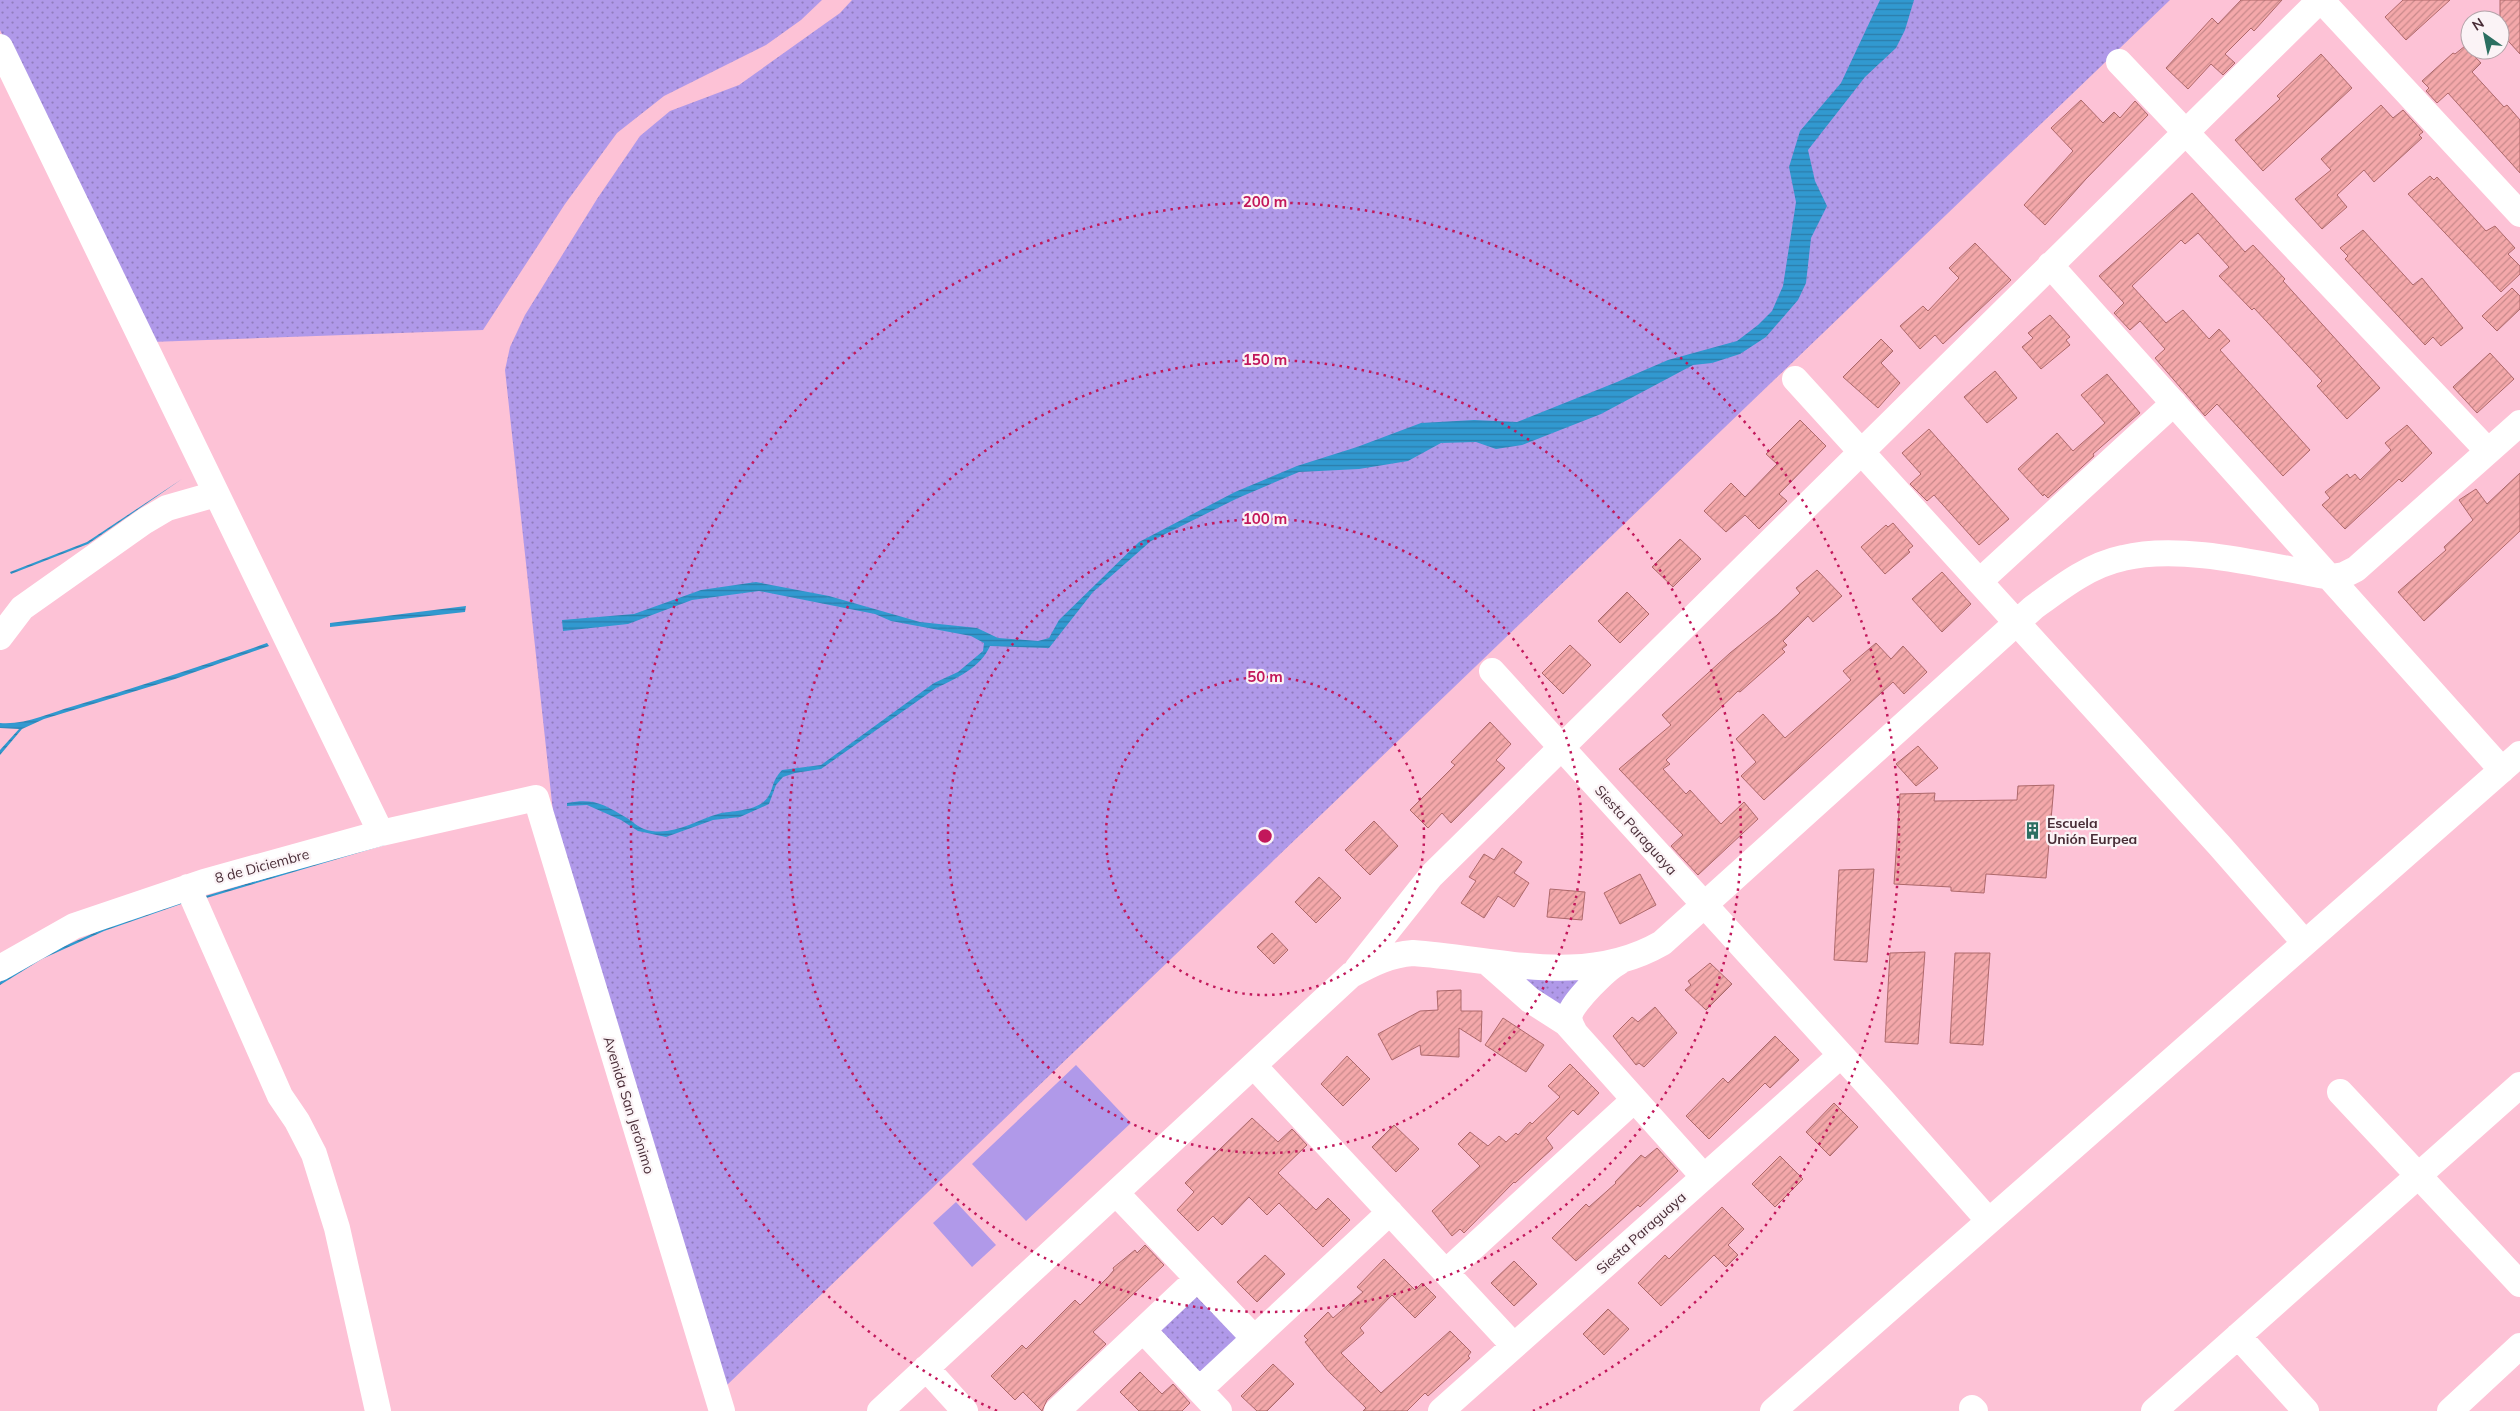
<svg xmlns="http://www.w3.org/2000/svg" width="2520" height="1411" viewBox="0 0 2520 1411" font-family="Mulish,sans-serif">
<style>
.grass{fill:url(#grass-dots)}
.green{fill:#b099e9}
.water{fill:url(#water-rules)}
.building{fill:url(#building-hatch);stroke:#ae686b}
.lines{fill:none;stroke-linecap:round;stroke-linejoin:round}
.minor{stroke:#fff;stroke-width:26}
.ring{fill:none;stroke:#c2185b;stroke-width:2.5;stroke-dasharray:2.5 5}
.labels{text-anchor:middle;stroke-width:4.5;stroke-linejoin:round;paint-order:stroke}
.poi-label{font-size:14px;font-weight:bold;fill:#482c36;stroke:#fbf3f6;text-anchor:start}
.street-label{font-size:14px;fill:#482c36;stroke:#fbf3f6}
.centre{fill:#c2185b;stroke:#fbf3f6;stroke-width:2.5}
.ring-label{font-size:15px;text-anchor:middle;font-weight:bold;fill:#c2185b;stroke:#fbf3f6;stroke-width:4.5;stroke-linejoin:round;paint-order:stroke}
</style>
<defs>
<pattern id="grass-dots" width="8" height="8" patternUnits="userSpaceOnUse" patternTransform="scale(1.25)"><rect width="8" height="8" fill="#b099e9"/><path d="M2 2h.1M6 6h.1" fill="none" stroke="#917dbe" stroke-width="1.8" stroke-linecap="round"/></pattern>
<pattern id="water-rules" width="6" height="5" patternUnits="userSpaceOnUse" patternTransform="scale(1.25)"><rect width="6" height="5" fill="#3199d0"/><path d="M0 2.5h6" fill="none" stroke="#2c7daa"/></pattern>
<pattern id="building-hatch" width="6" height="6" patternUnits="userSpaceOnUse" patternTransform="scale(1.25)"><rect width="6" height="6" fill="#f4a8aa"/><path d="M-1 1l2-2M0 6l6-6M5 7l2-2" fill="none" stroke="#c8898b"/></pattern>
</defs>
<rect width="100%" height="100%" fill="#fdc2d6"/>
<path class="grass" d="M0,0H822L801,20L766,45L664,96L617,133L565,204L483,330L151,342L0,30Z
M852,0H2170L727,1385L553,812L505,370L510,347L525,315L597,199L640,136L670,111L739,85L840,13Z
M1518,978L1582,979L1576,998L1556,1006Z
M1196,1296L1237,1338L1200,1374L1161,1334L1162,1327Z"/>
<path class="green" d="M1076,1065L1131,1123L1026,1221L972,1164Z
M956,1202L996,1245L972,1267L933,1223Z"/>
<path class="water" d="M1880,0H1914L1905,30L1896,48L1865,77L1808,150L1815,181L1827,206L1811,238L1806,283L1798,300L1766,337L1740,354L1712,363L1693,365L1601,414L1522,445L1496,449L1476,442L1441,443L1408,461L1359,469L1299,472L1238,498L1151,541L1093,592L1049,648L990,646C981,667 956,679 936,688L821,769L795,773L783,777L776,785L769,804L740,817L713,820L666,837L638,831L621,820L587,805L567,806V803C594,798 603,804 627,818C632,821 638,827 644,829C670,838 694,821 718,814C733,810 758,812 768,797C774,788 771,782 782,770L821,765L934,683L958,672L983,651L984,643L971,636L891,621L875,614L759,591L692,600L628,624L563,631L562,620L634,614L701,590L756,582L829,596L920,622L977,628L998,638L1038,641L1049,638L1059,620L1139,542L1235,492L1297,466L1357,447L1421,423L1474,420L1517,422L1617,382L1668,360L1737,341L1758,325L1772,311L1783,286L1796,202L1789,167L1800,131L1841,83Z
M182,479L88,544L11,574L10,572L87,542Z
M466,606L465,612L330,627V623Z
M267,643L269,646L175,679L44,719L22,729L0,755V750L19,729L0,728V723C26,725 49,713 74,706C139,686 203,666 267,643Z
M395,840V842L203,899L202,897Z
M183,901L184,903L104,931L42,959L0,985V982L40,957L103,929Z"/>
<path class="building" d="M2241,0H2282L2254,31L2251,28L2225,54L2235,63L2223,75L2211,64L2188,89L2166,68L2212,18L2218,24Z
M2403,0H2450L2406,40L2385,17Z
M2500,0H2520V54L2500,32Z
M2465,46L2481,63L2472,72L2504,107L2507,105L2520,120V173L2448,93L2437,103L2426,91L2429,88L2422,81L2453,53L2455,54Z
M2321,54L2352,88L2263,171L2235,140L2280,99L2277,96Z
M2081,100L2103,123L2114,112L2120,118L2135,101L2148,115L2086,179L2045,225L2024,205L2073,151L2051,128Z
M2381,105L2393,118L2403,110L2423,132L2419,135L2422,138L2374,182L2364,170L2337,195L2347,207L2322,229L2295,199L2331,170L2321,159Z
M2430,176L2434,180L2437,177L2486,231L2495,226L2515,248L2508,254L2520,266V274L2501,292L2408,194Z
M2192,193L2245,252L2253,245L2285,279L2283,281L2380,388L2347,419L2317,386L2322,381L2254,308L2252,310L2219,276L2229,267L2198,233L2185,244L2181,240L2132,286L2166,323L2183,310L2209,339L2219,329L2230,341L2220,350L2310,450L2283,476L2217,404L2205,416L2155,358L2165,349L2140,321L2130,330L2114,313L2124,303L2099,276Z
M2363,230L2413,285L2422,278L2463,328L2441,346L2433,337L2425,345L2345,259L2348,256L2340,248Z
M1975,243L2011,280L1943,344L1935,335L1920,349L1900,326L1923,306L1928,311L1959,278L1949,268Z
M2512,288L2520,296V309L2497,331L2482,316Z
M2050,315L2070,337L2066,340L2070,345L2041,369L2022,347L2033,338L2028,333Z
M1881,339L1893,351L1881,363L1900,383L1878,408L1843,377Z
M2490,353L2514,379L2477,413L2453,387Z
M1995,371L2017,398L1987,423L1964,397Z
M2107,374L2140,413L2093,454L2094,456L2048,498L2044,494L2043,496L2018,469L2057,433L2073,451L2105,423L2081,395Z
M1800,420L1826,446L1779,494L1787,501L1759,529L1745,515L1726,532L1704,511L1731,483L1745,497L1777,464L1766,454Z
M2407,425L2432,453L2402,482L2399,479L2345,529L2322,505L2330,498L2325,492L2347,474L2350,478L2355,474L2360,480L2391,450L2385,443Z
M1929,429L2009,519L1979,545L1934,495L1927,501L1910,484L1921,474L1902,453Z
M2520,473V531L2424,621L2398,592L2446,550L2444,547L2473,520L2459,500L2476,489L2487,504Z
M1893,523L1913,546L1908,550L1910,552L1885,574L1861,547L1886,525L1888,527Z
M1680,539L1701,559L1673,587L1652,567Z
M1817,570L1842,596L1813,622L1808,616L1783,641L1787,645L1782,649L1785,652L1740,692L1738,691L1666,760L1670,764L1663,769L1686,794L1690,790L1721,824L1744,802L1758,819L1698,875L1671,846L1683,835L1619,769L1671,725L1662,715L1730,653L1777,615L1800,593L1796,588Z
M1942,572L1971,604L1942,632L1912,599Z
M1627,592L1649,614L1620,643L1598,621Z
M1876,643L1891,659L1903,646L1927,672L1904,694L1893,682L1764,800L1741,776L1756,762L1736,739L1763,714L1785,738L1851,680L1843,671Z
M1570,645L1591,665L1563,694L1542,673Z
M1490,722L1511,744L1496,760L1505,768L1451,823L1442,813L1428,828L1410,810L1455,765L1451,762Z
M1918,746L1938,768L1916,786L1896,764Z
M2054,785L2046,878L1986,874L1984,893L1951,891V887L1894,884L1900,794L1935,793L1934,801L2017,800L2018,786Z
M1374,821L1398,846L1370,875L1345,850Z
M1502,848L1522,862L1514,873L1529,883L1514,907L1498,896L1484,918L1461,903L1476,881L1469,877L1484,854L1494,860Z
M1874,869L1867,962L1834,960L1839,870Z
M1640,874L1656,905L1620,924L1604,893Z
M1319,877L1341,898L1316,923L1295,902Z
M1550,889L1585,892L1582,920L1547,917Z
M1272,933L1288,950L1274,964L1257,947Z
M1925,952L1918,1044L1885,1042L1890,953Z
M1955,953H1990L1983,1045L1950,1043Z
M1710,963L1732,984L1706,1010L1685,990L1691,985L1688,981Z
M1461,990V1011H1482L1481,1042L1459,1028V1057L1421,1055L1420,1045L1392,1060L1378,1034L1420,1011L1438,1010L1437,991Z
M1655,1007L1677,1033L1644,1067L1639,1063L1636,1065L1613,1036L1632,1017L1638,1022Z
M1503,1018L1544,1045L1526,1072L1485,1045Z
M1775,1036L1799,1060L1770,1088L1765,1083L1709,1139L1686,1116L1723,1078L1728,1083Z
M1347,1056L1370,1079L1343,1106L1321,1084Z
M1570,1064L1599,1093L1578,1115L1573,1110L1546,1138L1553,1148L1515,1183L1514,1182L1464,1233L1460,1229L1452,1236L1432,1211L1480,1166L1458,1144L1470,1132L1488,1146L1499,1136L1506,1142L1516,1133L1518,1135L1530,1122L1532,1124L1560,1097L1548,1086Z
M1834,1103L1858,1127L1830,1156L1806,1132Z
M1252,1118L1278,1142L1292,1129L1294,1131L1307,1145L1278,1173L1316,1210L1328,1198L1350,1220L1323,1247L1279,1203L1267,1215L1249,1197L1222,1225L1213,1216L1198,1231L1177,1210L1194,1192L1185,1183Z
M1394,1125L1419,1149L1396,1172L1372,1147Z
M1657,1148L1678,1171L1640,1207L1638,1205L1576,1261L1552,1238L1586,1204L1589,1207L1616,1183L1615,1182L1641,1155L1645,1158Z
M1780,1156L1803,1179L1775,1207L1752,1184Z
M1722,1207L1744,1229L1728,1245L1738,1255L1726,1267L1714,1255L1661,1306L1638,1283L1665,1255L1669,1259Z
M1145,1245L1164,1265L1093,1332L1106,1344L1047,1400L1042,1411L1023,1392L1015,1400L991,1376L1022,1345L1026,1349L1075,1300L1080,1305L1109,1276L1114,1270L1113,1268L1135,1250L1137,1253Z
M1265,1255L1285,1274L1257,1302L1237,1282Z
M1384,1259L1415,1290L1422,1283L1436,1297L1415,1318L1392,1295L1360,1328L1364,1333L1341,1353L1381,1393L1450,1331L1471,1352L1468,1356L1470,1358L1428,1396L1425,1393L1407,1411H1363L1366,1408L1328,1371L1305,1342L1308,1340L1304,1336L1328,1312L1333,1318L1363,1292L1357,1287Z
M1514,1261L1537,1284L1514,1306L1491,1283Z
M1608,1309L1629,1329L1604,1355L1583,1334Z
M1273,1364L1294,1384L1267,1411H1257L1241,1396Z
M1140,1372L1162,1394L1173,1384L1190,1403L1182,1411H1139L1120,1392Z"/>
<g class="lines">
<path class="minor" d="M2321,0L2520,214
M0,47L381,833
M2119,62L2488,451
M2050,265L2502,770
M1795,379L2220,846L2305,943
M1980,581L2174,403
M0,637L22,608L145,521L167,508L216,494
M1492,671L1881,1099L1989,1221
M188,887L280,1096L297,1121L314,1154L337,1228L378,1411
M1487,962L1530,1000L1566,1023L1704,1177
M0,968L74,926L204,882L381,833L536,798L722,1411
M1357,969L1431,876L2320,0
M1575,1033C1572,1027 1568,1021 1570,1014C1573,1002 1607,968 1619,962
M1254,1066L1514,1346
M2340,1092L2520,1284
M1116,1193L1254,1338
M1446,1272L1634,1100
M1143,1330L1219,1411
M2238,1336L2306,1411
M926,1368L965,1411
M1199,1390L1390,1212
M1972,1408L1975,1411
M880,1411L1351,975C1373,963 1389,955 1413,953C1498,959 1584,988 1662,943L2033,608C2060,588 2089,565 2123,558C2184,543 2270,567 2331,577L2344,575L2356,569L2520,423
M1057,1411L1197,1279
M1441,1411L1841,1055
M1773,1411L2520,754
M2154,1411L2520,1085
M2450,1411L2520,1346"/>
</g>
<g class="ring">
<circle cx="1265" cy="836" r="159"/>
<circle cx="1265" cy="836" r="317"/>
<circle cx="1265" cy="836" r="476"/>
<path d="M997 1411A634 634 0 1 1 1533 1411"/>
</g>
<defs>
<symbol id="building-bare" viewBox="-9 -9 18 18"><path d="M-4-6H4V6H1V3H-1V6H-4ZM-2.5-4.3h1.7v1.8h-1.7ZM.8-4.3h1.7v1.8H.8ZM-2.5-1h1.7V.8h-1.7ZM.8-1h1.7V.8H.8Z" fill="#2b6e60" stroke="#fbf3f6" stroke-width="2.5" paint-order="stroke"/></symbol>
</defs>
<g fill-rule="evenodd">
<use href="#building-bare" x="2020" y="818" width="25" height="25"/>
</g>
<g class="labels">
<g class="poi-label">
<text x="2047" y="828">Escuela<tspan x="2047" dy="16">Unión Eurpea</tspan></text>
</g>
<g class="street-label">
<text transform="translate(1636 830) rotate(48)" y="5">Siesta Paraguaya</text>
<text transform="translate(262 866) rotate(-15)" y="5">8 de Diciembre</text>
<text transform="translate(629 1105) rotate(73)" y="5">Avenida San Jerónimo</text>
<text transform="translate(1641 1233) rotate(-42)" y="5">Siesta Paraguaya</text>
</g>
</g>
<circle cx="1265" cy="836" r="8" class="centre"/>
<g class="ring-label">
<text x="1265" y="207">200 m</text>
<text x="1265" y="365">150 m</text>
<text x="1265" y="524">100 m</text>
<text x="1265" y="682">50 m</text>
</g>
<g transform="translate(2485 35) rotate(327)"><circle r="24" fill="#fbf3f6" stroke="#b3a3a9"/>
<path d="M0-4L9 19L0 12L-9 19Z" fill="#2b6e60"/>
<text y="-8" font-size="14" font-weight="bold" text-anchor="middle" fill="#482c36">N</text>
</g>
</svg>
